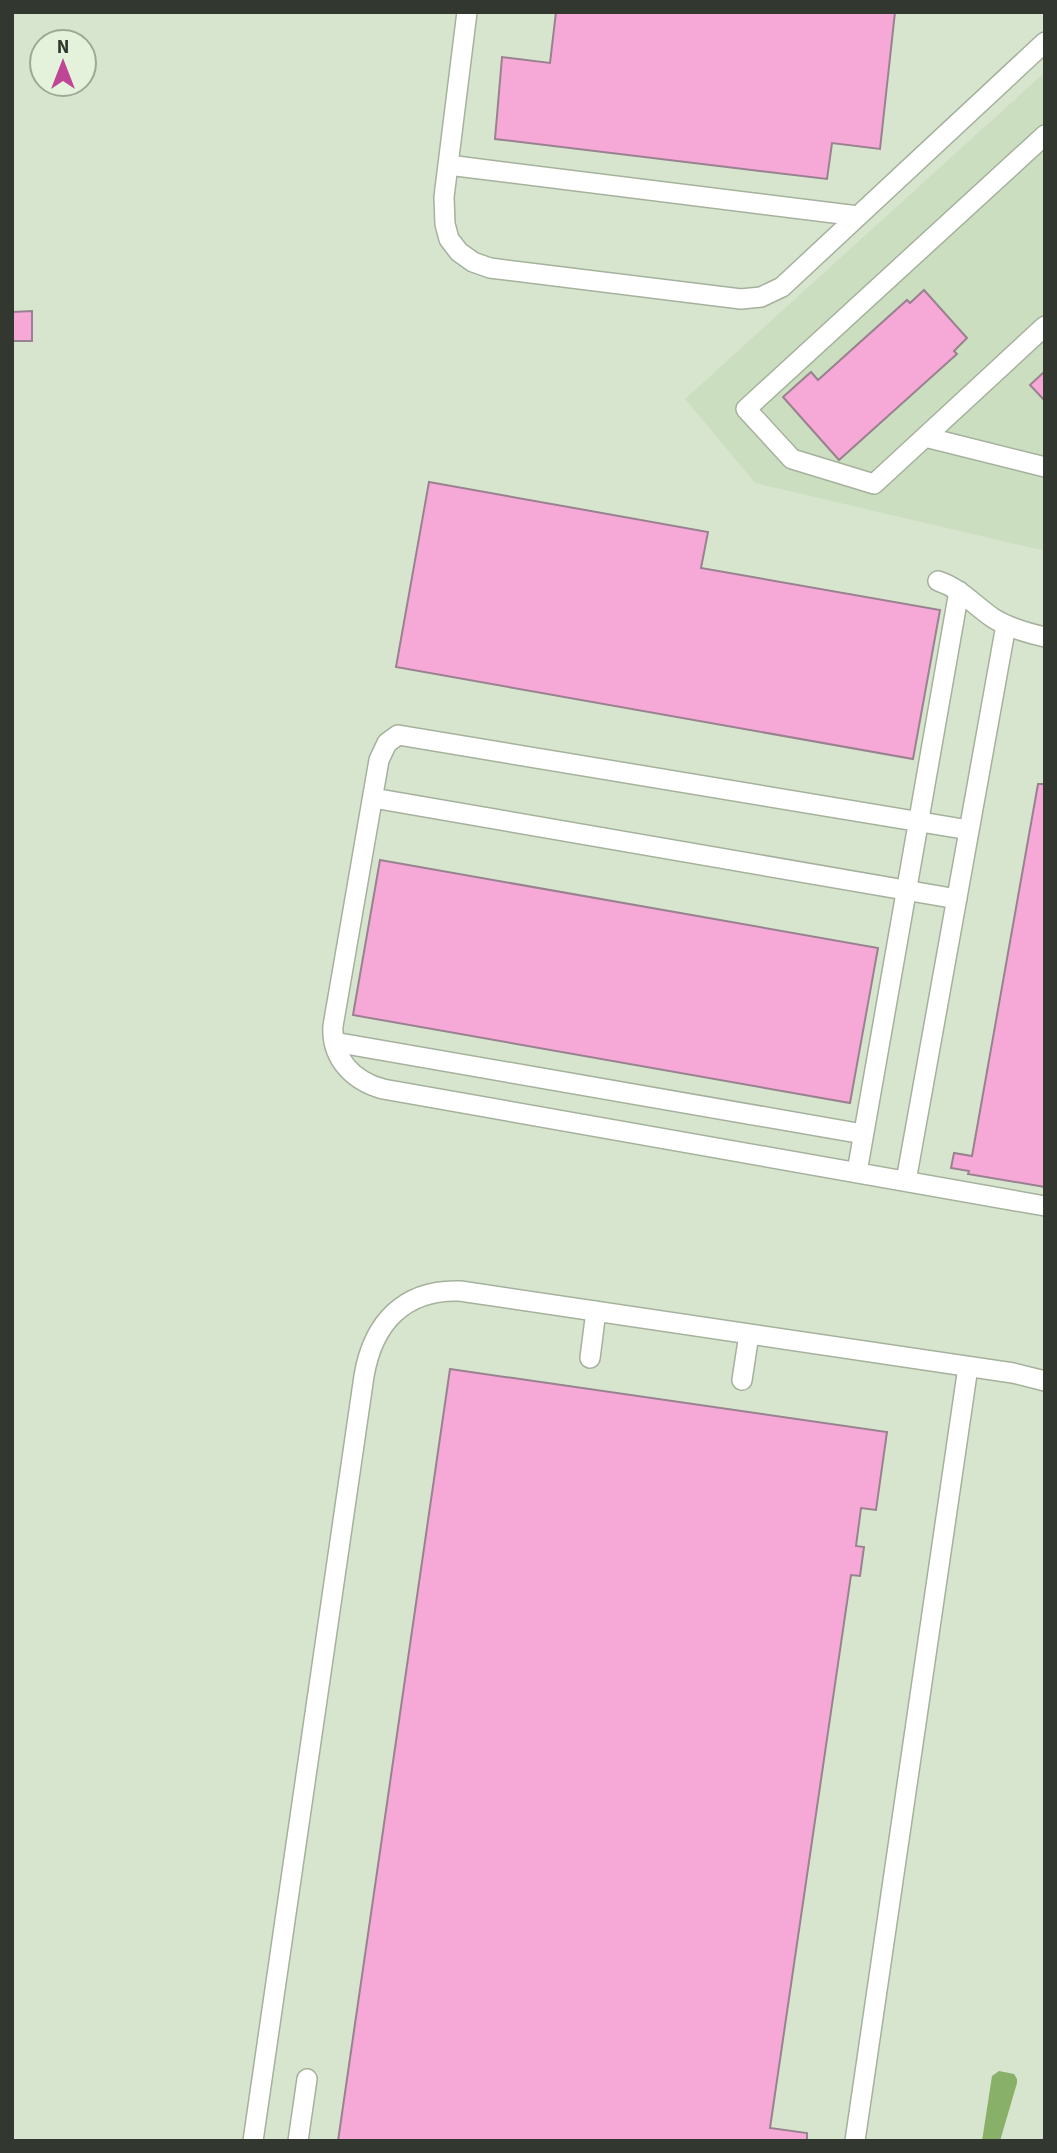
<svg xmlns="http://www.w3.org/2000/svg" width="1057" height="2153" viewBox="0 0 1057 2153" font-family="'Source Sans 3',sans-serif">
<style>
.built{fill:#ccdec0}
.water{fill:#89b069}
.building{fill:#f6a9d7;stroke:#99828f;stroke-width:2}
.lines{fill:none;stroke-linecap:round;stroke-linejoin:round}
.minor-casing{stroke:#a5b19c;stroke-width:22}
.minor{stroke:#fff;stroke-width:19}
</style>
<rect width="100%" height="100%" fill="#d8e5ce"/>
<path class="built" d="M1045,72V551L755,483L685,399Z"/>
<path class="water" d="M999,2071L1014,2074L1017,2079V2083L1000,2141H982L992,2076Z"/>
<path class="building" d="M556,12H895L880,149L832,143L827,179L495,139L502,57L550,63Z
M924,290L967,338L954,351L957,354L839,460L783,397L811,372L818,380L907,300L910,303Z
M32,311V341H12V312Z
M1045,371V401L1030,385Z
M429,482L708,532L701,568L940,610L913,759L396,667Z
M1038,784H1045V1187L968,1174L969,1171L951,1168L954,1153L972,1156Z
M380,860L878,948L850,1103L353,1015Z
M450,1369L887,1432L876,1510L861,1508L856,1546L864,1547L860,1576L851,1575L770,2128L807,2133V2141H338Z"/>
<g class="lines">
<defs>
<path id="minor" d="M467,12L444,197L445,224L449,239L459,252L473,262L490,268L741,299L761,297L782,287L1045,42
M1045,135L746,409L792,459L874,484L1045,326
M448,165L858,216
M925,437L1045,467
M938,581C960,588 974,605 993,618C1009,628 1027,633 1045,637
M373,798L957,899
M969,830L398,735L387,743L379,760L333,1026C331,1058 353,1081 383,1089L1045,1206
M334,1042L863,1134
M857,1172L959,591
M906,1181L1006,625
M590,1358L596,1311
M742,1380L749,1334
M253,2141L364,1376C373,1323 404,1289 460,1291L1013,1373L1045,1381
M298,2141L307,2079
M855,2141L968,1367"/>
</defs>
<use href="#minor" class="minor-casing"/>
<use href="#minor" class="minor"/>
</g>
<rect width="1057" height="2153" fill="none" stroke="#32382f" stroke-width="28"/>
<g transform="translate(63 63)"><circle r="33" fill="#e5f2db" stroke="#9da896" stroke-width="2"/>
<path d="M0-5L12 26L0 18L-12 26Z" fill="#bf4597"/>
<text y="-10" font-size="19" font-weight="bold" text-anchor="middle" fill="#32382f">N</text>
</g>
</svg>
